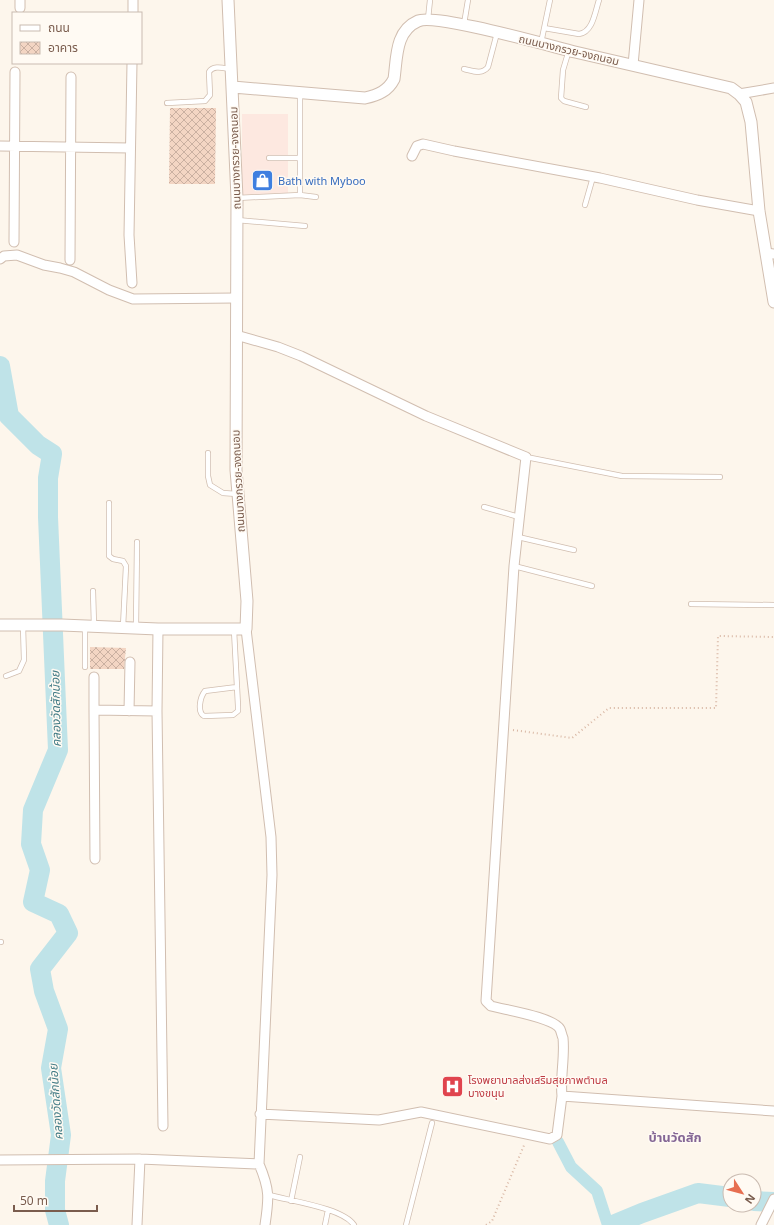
<svg xmlns="http://www.w3.org/2000/svg" width="774" height="1225" viewBox="0 0 774 1225" font-family="'Noto Sans','Noto Sans Thai',sans-serif">
<style>
.commercial{fill:#fde8e0}
.lines{fill:none;stroke-linecap:round;stroke-linejoin:round}
.canal{stroke:#bfe3e8;stroke-width:12}
.river{stroke:#bfe3e8;stroke-width:20}
.building{fill:url(#building-cross-hatch)}
.service-casing{stroke:#d1beb0;stroke-width:6}
.minor-casing{stroke:#d1beb0;stroke-width:11}
.tertiary-casing{stroke:#d1beb0;stroke-width:13}
.path{stroke:#d9b8a5;stroke-width:2;stroke-dasharray:1 3;stroke-linecap:butt}
.service{stroke:#fff;stroke-width:4.5}
.minor{stroke:#fff;stroke-width:9}
.tertiary{stroke:#fff;stroke-width:11}
.labels{text-anchor:middle;stroke-width:3;stroke-linejoin:round;paint-order:stroke}
.street-label{font-size:11px;fill:#7a5c4d;stroke:#fffaf3}
.shop-label{font-size:11px;fill:#366cbe;stroke:#fffaf3;text-anchor:start}
.health-label{font-size:11px;fill:#be3a42;stroke:#fffaf3;text-anchor:start}
.water-label{font-size:12px;font-style:italic;fill:#437c86;stroke:#fffaf3}
.quarter-label{font-size:13px;font-weight:bold;fill:#846695;stroke:#fffaf3}
</style>
<defs>
<pattern id="building-cross-hatch" width="8" height="8" patternUnits="userSpaceOnUse"><rect width="8" height="8" fill="#f3d5c3"/><path d="M0 0l8 8M0 8l8-8" fill="none" stroke="#cab0a1"/></pattern>
</defs>
<rect width="100%" height="100%" fill="#fdf6ec"/>
<path class="commercial" d="M242,114H288V193L242,195Z"/>
<g class="lines">
<path class="canal" d="M558,1142L571,1167L597,1191L608,1225"/>
<path class="river" d="M0,366L9,416L38,445L52,454L48,478V517L58,750L33,810L31,844L40,870L33,902L59,914L68,933L40,969L44,991L58,1029L51,1068L61,1135L55,1181V1210L59,1225
M754,1201L774,1202
M613,1225L642,1213L698,1193L730,1197"/>
</g>
<path class="building" d="M170,108H216L215,184H169Z
M90,647L126,648L124,669H90Z"/>
<g class="lines">
<defs>
<path id="service" d="M428,19L430,0
M464,24L468,0
M544,28L579,34C593,32 595,12 599,0
M541,43L550,0
M569,50L563,70L561,98L564,101L586,107
M464,69C473,71 482,75 488,67L497,33
M300,93V195L316,197
M167,103L205,101L210,95L209,72C213,65 223,68 230,69
M269,158H300
M237,198L300,195
M585,205L593,177
M237,220L305,226
M208,453V476L210,485L223,493L237,494
M526,457L622,476L720,477
M109,503V556L113,559L123,561L126,566L123,627
M484,507L519,517
M518,537L574,550
M514,566L592,586
M93,591L94,626
M691,604L774,605
M136,627L137,542
M234,630L238,706V711L233,715L204,716C197,712 200,697 205,691L237,687
M85,667V626
M6,676L19,671L24,660L23,626
M0,942H1
M269,1195C290,1201 343,1208 354,1225
M291,1201L300,1157
M325,1225L328,1210
M406,1225L432,1123"/>
<path id="minor" d="M20,8V0
M133,13V0
M633,65L639,0
M739,94L774,88
M0,146L130,148
M412,156L417,146L423,144L454,151L600,178L697,200L759,211
M14,242L15,72
M766,253L774,254
M0,259L4,256L17,255L44,265L60,268L74,272L109,290L133,299L236,298
M70,260L71,77
M132,283L129,235L132,63
M236,335L278,347L301,356L426,416L526,457L514,566L486,1001L491,1006C505,1010 553,1017 560,1029C561,1031 562,1036 563,1038C565,1057 560,1077 562,1096
M158,629L157,711L163,1126
M246,629L271,837L272,875L259,1164C270,1190 269,1198 265,1225
M94,677V710
M129,711L130,662
M95,859L94,710L157,711
M260,1114L379,1120L421,1112L550,1139L557,1135L562,1096L774,1111
M0,1160L140,1159L259,1164
M137,1225L140,1159
M761,1225L774,1199"/>
<path id="tertiary" d="M233,87L365,98C378,95 388,91 394,79C397,58 395,31 418,21C435,13 550,46 575,52C627,64 679,76 731,88L739,94L746,102L751,122L759,211L774,302
M0,625H62L158,629H246L247,601L236,470L237,198L228,0"/>
</defs>
<use href="#service" class="service-casing"/>
<use href="#minor" class="minor-casing"/>
<use href="#tertiary" class="tertiary-casing"/>
<path class="path" d="M513,730L572,738L609,708H716L718,636L774,637
M486,1225L492,1221L525,1143"/>
<use href="#service" class="service"/>
<use href="#minor" class="minor"/>
<use href="#tertiary" class="tertiary"/>
</g>
<defs>
<symbol id="shop-square" viewBox="-11 -11 22 22"><rect x="-9" y="-9" width="18" height="18" rx="4" fill="#3f7fe0" stroke="#fffaf3"/><path d="M-5-2.5h2.3a2.7 3.5 0 0 1 5.4 0H5L5.5 6h-11ZM-1.5-2.5h3a1.5 2.3 0 0 0-3 0Z" fill="#fff"/></symbol>
<symbol id="hospital-square" viewBox="-11 -11 22 22"><rect x="-9" y="-9" width="18" height="18" rx="4" fill="#e0444e" stroke="#fffaf3"/><path d="M-5-5h3v3.5h4V-5h3V5h-3V1.5h-4V5h-3Z" fill="#fff"/></symbol>
</defs>
<g fill-rule="evenodd">
<use href="#shop-square" x="250" y="168" width="25" height="25"/>
<use href="#hospital-square" x="440" y="1074" width="25" height="25"/>
</g>
<g class="labels">
<g class="street-label">
<text transform="translate(569 50) rotate(13)" y="4">ถนนบางกรวย-จงถนอม</text>
<text transform="translate(235 158) rotate(-92)" y="4">ถนนบางกรวย-จงถนอม</text>
<text transform="translate(238 481) rotate(-93)" y="4">ถนนบางกรวย-จงถนอม</text>
</g>
<g class="shop-label">
<text x="278" y="185">Bath with Myboo</text>
</g>
<g class="health-label">
<text x="468" y="1084">โรงพยาบาลส่งเสริมสุขภาพตำบล<tspan x="468" dy="13">บางขนุน</tspan></text>
</g>
<g class="water-label">
<text transform="translate(56 709) rotate(-91)" y="4">คลองวัดสักน้อย</text>
<text transform="translate(56 1102) rotate(-94)" y="4">คลองวัดสักน้อย</text>
</g>
<g class="quarter-label">
<text x="675" y="1142">บ้านวัดสัก</text>
</g>
</g>
<rect x="12" y="12" width="130" height="52" fill="#fffaf3" stroke="#cabbb1"/>
<rect x="20" y="25" width="20" height="6" fill="#ffffff" stroke="#cabbb1"/>
<text x="48" y="32" font-size="12" fill="#7a5c4d">ถนน</text>
<rect x="20" y="42" width="20" height="12" fill="url(#building-cross-hatch)" stroke="#cabbb1"/>
<text x="48" y="52" font-size="12" fill="#7a5c4d">อาคาร</text>
<g transform="translate(742 1193) rotate(126)"><circle r="19" fill="#fffaf3" stroke="#cabbb1"/>
<path d="M0-3L7 15L0 10L-7 15Z" fill="#e76f51"/>
<text y="-6" font-size="11" font-weight="bold" text-anchor="middle" fill="#7a5c4d">N</text>
</g>
<path d="M14 1205v6h83v-6" fill="none" stroke="#7a5c4d" stroke-width="2"/>
<text x="20" y="1205" font-size="12" fill="#7a5c4d" stroke="#fffaf3" stroke-width="3" paint-order="stroke">50 m</text>
</svg>
